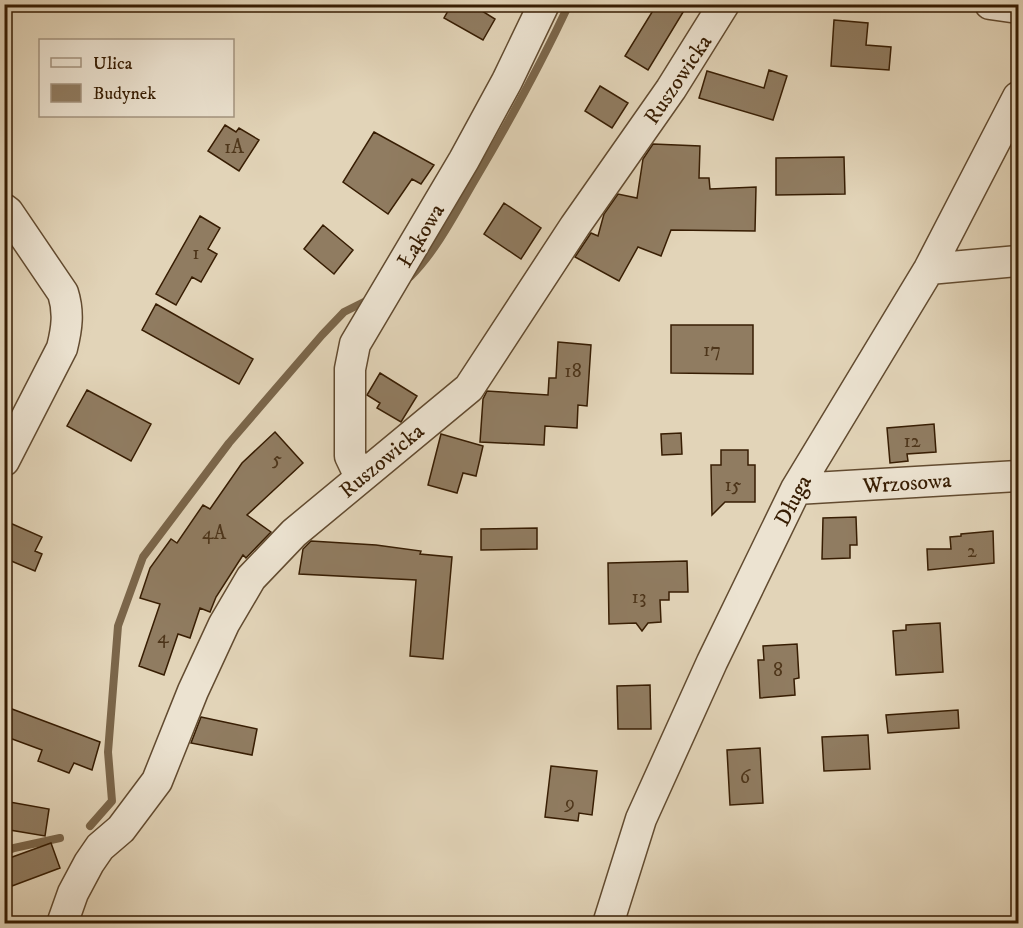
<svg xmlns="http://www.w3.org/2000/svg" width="1023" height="928" viewBox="0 0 1023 928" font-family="'IM FELL DW Pica',serif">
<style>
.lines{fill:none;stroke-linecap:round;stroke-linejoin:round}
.stream{stroke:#7b664a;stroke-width:8}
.building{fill:#907c61;stroke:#371d03;stroke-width:1.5}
.minor-casing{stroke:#624b30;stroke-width:33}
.minor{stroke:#ece3d1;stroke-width:30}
.labels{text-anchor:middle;stroke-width:4.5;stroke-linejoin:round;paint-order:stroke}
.number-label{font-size:20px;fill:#4d351a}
.street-label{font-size:22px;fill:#371d03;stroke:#ece3d1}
</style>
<rect width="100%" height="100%" fill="#e2d4b8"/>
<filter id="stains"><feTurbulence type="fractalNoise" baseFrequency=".00333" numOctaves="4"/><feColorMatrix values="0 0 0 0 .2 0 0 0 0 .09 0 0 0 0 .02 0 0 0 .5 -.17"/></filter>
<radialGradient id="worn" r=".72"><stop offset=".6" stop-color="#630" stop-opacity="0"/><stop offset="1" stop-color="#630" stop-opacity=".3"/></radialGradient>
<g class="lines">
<path class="stream" d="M410,277C437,250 456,212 476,178C509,122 541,64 569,4
M90,826L112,801L108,752L118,626L143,557L229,443L322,335L344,312L370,299
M4,852L14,848L60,838"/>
</g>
<path class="building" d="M452,4H471L495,19L483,40L444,18Z
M657,4H688L648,70L625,56Z
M834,20L868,23L866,45L891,47L889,70L831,66Z
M769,70L787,76L773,120L699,98L707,71L764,88Z
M600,86L628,103L612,128L585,111Z
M225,125L236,132L239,128L259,140L239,171L208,151Z
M374,132L434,165L421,184L412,179L388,214L343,182Z
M653,144L700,146L699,178H709L710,189L756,187L755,231L671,230L661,256L638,247L619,281L575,257L591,233L598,236L604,214L618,194L637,198L643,159Z
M844,157L845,194L776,195V158Z
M504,203L541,228L521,259L484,234Z
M200,216L220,228L208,249L217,254L201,282L192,277L176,305L156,294Z
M323,225L353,250L334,274L304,249Z
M156,304L253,359L239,384L142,330Z
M671,325H753V374L671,373Z
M558,342L591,345L587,406L578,405L577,428L545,426L544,445L480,442L483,399L487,391L548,395L549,378H556Z
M380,373L417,396L401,422L377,408L380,403L367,395Z
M87,390L151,424L131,461L67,426Z
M934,424L936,452L907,454L908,461L890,463L887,428Z
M275,432L303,463L247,515L271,532L246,558L243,555L216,597L210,612L200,608L190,638L178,634L164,675L139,666L160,604L140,598L150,568L171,539L177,543L203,505L210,509L242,463Z
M681,433L682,454L662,455L661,434Z
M441,434L483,446L476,476L463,473L457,493L428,485Z
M721,450H748V465H755V502H725L712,515L711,465H721Z
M856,517L857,545H850V558L822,559L823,518Z
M10,523L42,537L35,551L42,554L35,571L4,558V535Z
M537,528V549L481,550V529Z
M993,531L994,563L928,570L927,549H951L950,537L961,536V534Z
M311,541L376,545L421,551L420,554L452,557L443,659L410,656L416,580L299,574L303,549Z
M687,561L688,592H669V600H660L661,622L648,623L642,631L636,623L609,624L608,563Z
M940,623L943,672L896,675L893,631L906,630V625Z
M797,644L799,678L794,679L795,695L760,698L758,660H764L763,646Z
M650,685L651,729H618L617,686Z
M4,706L100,742L92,770L74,763L69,773L38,761L42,750L4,736Z
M958,710L959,728L888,733L886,715Z
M201,717L257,729L252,755L191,743Z
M868,735L870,769L824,771L822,737Z
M760,748L763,803L730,805L727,750Z
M551,766L597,771L592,815L579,813L578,821L545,817Z
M4,801L49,809L45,836L4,829Z
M51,843L60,868L12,886L4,860Z"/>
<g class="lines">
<defs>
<path id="minor" d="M990,4L1018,8
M4,209L8,212L63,293C69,312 67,328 62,348L4,461
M929,269L1018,261
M360,477L350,456V369L355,344L464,160L507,81L544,4
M796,489L1018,476
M62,924L73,893L89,863L100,847L121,829L157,781L193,691L224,624L251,578L294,533L469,388L575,226L671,89L724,4
M608,924L641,819L712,662L796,489L929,269L1018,97"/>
</defs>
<use href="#minor" class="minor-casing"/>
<use href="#minor" class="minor"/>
</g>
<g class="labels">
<g class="number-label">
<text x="234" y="153">1A</text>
<text x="196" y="259">1</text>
<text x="712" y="356">17</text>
<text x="573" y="377">18</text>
<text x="912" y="447">12</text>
<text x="277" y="465">5</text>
<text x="733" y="491">15</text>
<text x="214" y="539">4A</text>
<text x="972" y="557">2</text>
<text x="639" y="603">13</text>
<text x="163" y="643">4</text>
<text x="778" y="676">8</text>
<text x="745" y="783">6</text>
<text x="570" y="809">9</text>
</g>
<g class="street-label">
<text transform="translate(677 79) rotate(-56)" y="8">Ruszowicka</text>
<text transform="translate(420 235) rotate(-59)" y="8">Łąkowa</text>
<text transform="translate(381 460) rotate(-40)" y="8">Ruszowicka</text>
<text transform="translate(907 482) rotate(-4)" y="8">Wrzosowa</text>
<text transform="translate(792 500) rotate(-62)" y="8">Długa</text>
</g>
</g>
<rect width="1023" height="928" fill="none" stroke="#e2d4b8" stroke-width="24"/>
<rect x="6" y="6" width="1011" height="916" fill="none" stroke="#371d03" stroke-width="3"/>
<rect x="12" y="12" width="999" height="904" fill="none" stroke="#371d03" stroke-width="1.5"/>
<rect x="39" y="39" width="195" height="78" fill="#ece3d1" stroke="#a4947f" stroke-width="1.5"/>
<rect x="51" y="58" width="30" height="9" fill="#ece3d1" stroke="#a4947f" stroke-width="1.5"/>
<text x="93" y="69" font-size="18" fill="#371d03">Ulica</text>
<rect x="51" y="84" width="30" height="18" fill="#907c61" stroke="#a4947f" stroke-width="1.5"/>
<text x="93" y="99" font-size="18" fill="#371d03">Budynek</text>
<rect width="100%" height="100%" filter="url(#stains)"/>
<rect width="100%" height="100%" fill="url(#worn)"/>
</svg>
